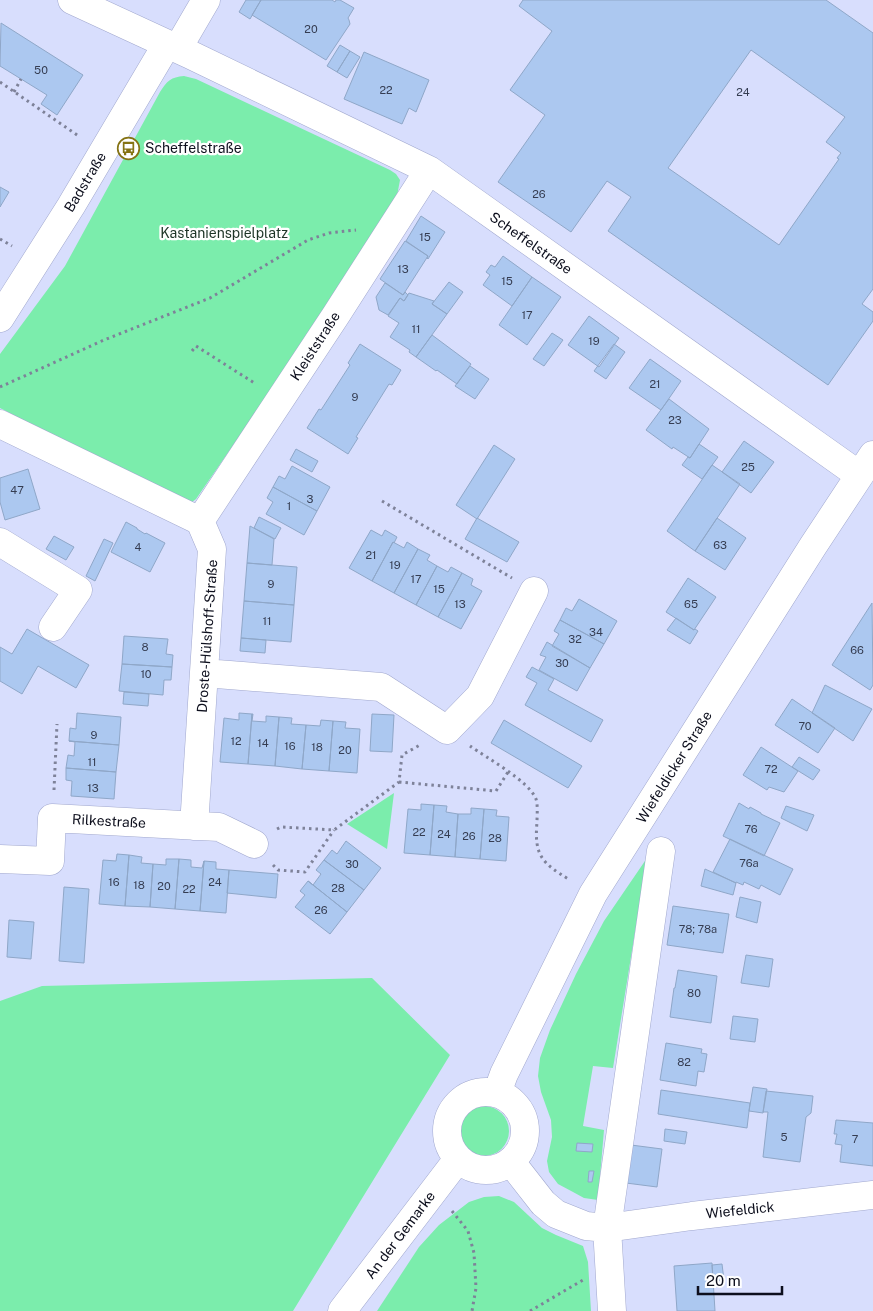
<svg xmlns="http://www.w3.org/2000/svg" width="873" height="1311" viewBox="0 0 873 1311" font-family="'Public Sans',sans-serif">
<style>
.green{fill:#7bedac}
.building{fill:#acc8f0;stroke:#8fa7c8;fill-rule:evenodd}
.lines{fill:none;stroke-linecap:round;stroke-linejoin:round}
.minor-casing{stroke:#a1a8ce;stroke-width:29}
.path{stroke:#7e8299;stroke-width:3;stroke-dasharray:2.5 4;stroke-linecap:butt}
.minor{stroke:#fff;stroke-width:28}
.labels{text-anchor:middle;stroke-width:4.5;stroke-linejoin:round;paint-order:stroke}
.number-label{font-size:11px;fill:#353d52}
.poi-label{font-size:14px;fill:#0d0f1d;stroke:#fff;text-anchor:start}
.street-label{font-size:14px;fill:#0d0f1d;stroke:#fff}
.park-label{font-size:14px;fill:#1e3527;stroke:#fff}
</style>
<rect width="100%" height="100%" fill="#d8defd"/>
<path class="green" d="M184,76L196,79L390,170L396,174L400,180L397,196L269,393L196,499L192,502L180,501L0,408V354L65,266L160,92C167,81 171,77 184,76Z
M394,793L387,849L347,824Z
M647,858L613,1068L593,1066L583,1126L604,1130L598,1200L584,1198L573,1192L558,1184L549,1172L547,1161L552,1137L551,1120L541,1092L538,1076L540,1058L550,1030L576,974L604,921Z
M372,978L450,1055L293,1311H0V1001L42,986Z
M459 1131a25 25 0 1 1 50 0a25 25 0 1 1-50 0Z
M499,1196L514,1202L542,1228L556,1235L583,1246L588,1262L591,1311H377L419,1247L439,1225L469,1202L484,1197Z"/>
<path class="building" d="M246,0H261L250,19L239,12Z
M261,0H332L335,2L336,0H340L354,8L348,18L349,20L350,24L326,60L252,15Z
M523,0H826L873,33V289L862,304L873,312V321L828,385L608,231L631,197L607,181L571,232L498,182L545,115L510,90L552,31L519,6ZM751,50L845,117L826,142L841,153L837,158L839,159L779,245L668,168Z
M1,23L83,75L57,115L41,104L47,95L0,66Z
M340,45L350,51L337,72L327,66Z
M350,51L360,57L347,78L337,72Z
M364,52L429,80L416,112L409,108L402,124L344,99Z
M0,187L9,192L0,207Z
M421,216L445,232L428,259L427,258L428,256L406,241Z
M405,241L428,256L403,295L380,279Z
M503,256L532,277L512,306L483,285L490,275L486,272L491,265L495,267Z
M532,277L561,297L527,345L499,325Z
M449,282L463,292L447,314L432,304Z
M385,283L403,295L405,292L408,295L404,301L400,298L388,315L379,310L376,297Z
M409,293L434,301L432,304L447,314L416,357L409,352L410,350L390,337L399,323L388,316L400,298L404,301Z
M589,316L619,338L599,367L568,345Z
M552,333L563,340L544,366L533,359Z
M432,335L471,364L457,384L437,370L436,371L416,357Z
M360,344L401,370L392,385L389,384L356,437L358,438L348,454L307,428L319,409L321,410L350,365L348,363Z
M614,344L625,352L606,379L594,371Z
M650,359L681,381L661,410L629,388Z
M470,366L489,379L475,399L455,386Z
M669,399L709,429L690,458L673,447L672,449L646,430Z
M744,441L774,462L751,493L722,472Z
M699,444L718,457L702,479L682,465L688,457L690,458Z
M494,445L515,459L477,519L456,505Z
M296,449L318,461L312,472L290,460Z
M712,465L740,484L695,551L667,531Z
M292,466L330,487L317,511L273,487L279,476L285,479Z
M28,469L40,509L5,520L0,502V478Z
M273,487L317,511L304,535L266,514L273,502L267,498Z
M259,517L281,528L275,539L254,528Z
M477,518L519,542L507,562L465,539Z
M717,518L746,538L725,570L695,551Z
M126,522L137,528V529L145,534L146,533L165,543L150,572L111,552Z
M250,526L274,539L272,565L247,563Z
M371,530L382,536L385,530L397,537L394,543L393,542L372,581L349,568Z
M54,536L74,547L66,560L46,549Z
M104,539L113,543L95,581L86,576Z
M393,542L404,548L407,542L418,549L394,593L372,581Z
M418,549L430,555L427,560L437,566L416,605L394,593Z
M247,563L297,567L294,605L244,601Z
M437,566L448,572L451,567L462,573L438,617L416,605Z
M462,573L473,579L471,585L482,591L461,629L438,617Z
M688,578L716,597L694,630L666,612Z
M579,599L617,621L604,644L560,620L566,608L572,611Z
M244,601L294,605L291,642L241,638Z
M872,603L873,685L870,690L832,665Z
M676,618L694,630L695,629L698,631L690,644L667,630Z
M560,620L604,644L590,668L552,646L559,634L554,631Z
M27,629L89,665L76,688L38,666L22,694L0,681V647L12,654Z
M124,636L168,639L166,654L173,655L172,667L122,664Z
M241,638L266,640L265,653L240,651Z
M547,642L590,668L577,691L539,670L546,657L540,655Z
M122,664L172,667L171,680H164L163,695L119,691Z
M532,667L554,679L548,690L603,720L591,742L525,705L537,683L526,677Z
M825,685L872,709L853,741L812,713Z
M124,692L149,694L148,706L123,704Z
M792,699L835,728L818,753L775,725Z
M77,713L121,717L119,745L69,741L70,728L76,729Z
M239,713L252,714L248,764L220,762L224,718L239,720Z
M252,714H253L252,721L266,722V716L279,717L275,766L248,764Z
M372,714L394,715L392,752L370,751Z
M279,717L292,718L291,724L306,725L302,769L275,766Z
M321,720L333,721L329,771L302,769L306,725L320,726Z
M504,720L582,766L568,788L491,743Z
M333,721L346,722L345,728L360,729L357,773L329,771Z
M69,741L119,745L116,772L66,768L68,755L74,756L75,742Z
M761,747L798,771L784,792L769,787L767,790L743,775Z
M799,757L820,770L813,780L792,767Z
M66,768L116,772L114,799L71,796L72,781L66,780Z
M739,803L749,809L750,807L761,813V814L780,823L764,856L723,836Z
M421,804L434,805L430,855L404,853L408,809L421,810Z
M434,805L447,806L446,812L458,814L455,857L430,855Z
M786,806L814,815L807,831L781,818Z
M471,808L484,809L480,859L455,857L458,814H471Z
M484,809L497,810L496,816L509,817L506,861L480,859Z
M730,839L793,869L780,895L761,885L759,889L744,882L743,885L736,882V883L713,872Z
M346,841L381,868L364,890L324,860L332,850L337,854Z
M117,854L129,855L125,906L99,904L103,860L116,861Z
M129,855L142,857L141,863L153,864L150,907L125,906Z
M166,859H179L175,909L150,907L153,864L166,865Z
M179,859L191,860V867L202,868L204,861L200,911L175,909Z
M324,860L364,890L347,912L308,881L313,885L321,874L316,870Z
M204,861L216,862V869L229,870L226,913L200,911Z
M705,869L736,883L733,895L701,886Z
M229,870L278,874L276,898L227,893Z
M308,881L347,912L330,934L295,907L305,895L300,891Z
M64,887L89,889L84,963L59,961Z
M740,897L761,902L757,923L736,917Z
M673,906L729,914L723,953L667,945Z
M9,920L34,922L31,959L7,957Z
M746,955L773,959L769,987L741,983Z
M678,970L717,976L711,1023L670,1017L674,988H675Z
M733,1016L758,1019L755,1042L730,1039Z
M666,1043L702,1049L701,1053L707,1054L704,1072L698,1071L696,1086L660,1080Z
M753,1087L767,1089L763,1113L749,1111Z
M661,1090L750,1103L747,1128L658,1114Z
M766,1091L813,1096L811,1113L806,1117L800,1162L763,1157L768,1112H763Z
M836,1120L873,1123V1166L840,1162L842,1145L835,1144L837,1134H834Z
M665,1129L687,1132L685,1144L664,1141Z
M577,1143L593,1144L592,1152L576,1151Z
M631,1145L662,1149L657,1187L626,1183Z
M589,1171H594L592,1182H588Z
M712,1263L715,1311H677L674,1266Z
M722,1264L724,1280L713,1281L712,1265Z"/>
<g class="lines">
<defs>
<path id="minor" d="M72,0L191,55L429,170L859,475
M178,48L206,0
M0,318L71,206L167,44
M0,424L200,521L212,549L194,826
M200,521L336,315L429,170
M0,542L78,590L53,627
M204,673L381,687L447,730L480,696L534,591
M0,859L50,861L52,818L219,827L254,844
M447 1131a39 39 0 1 1 78 0a39 39 0 1 1-78 0Z
M497,1093L504,1074L593,894L813,546L873,455
M511,1162L543,1203L556,1214L586,1226L607,1228L692,1216L873,1195
M342,1311L458,1159
M612,1311L607,1228L661,851"/>
</defs>
<use href="#minor" class="minor-casing"/>
<path class="path" d="M0,82L80,137
M14,92L21,79
M0,239L12,246
M192,351L196,346L256,384
M0,387L104,340L210,298L308,240L329,233L356,230
M382,501L512,578
M470,746C487,758 529,781 536,799C538,805 537,815 537,822C534,856 542,863 570,880
M399,782L496,791L508,772
M54,790L57,724
M277,829L281,827L334,830L399,782L402,755L420,745
M273,865L278,870L305,872L334,830
M452,1211L468,1231L474,1253L476,1288L472,1311
M530,1311L583,1280"/>
<use href="#minor" class="minor"/>
</g>
<defs>
<symbol id="bus-ring" viewBox="-11 -11 22 22"><circle r="9.5" fill="#fff" stroke="#857314" stroke-width="1.5"/><path d="M-5-6H5V4H4V6H2V4H-2V6H-4V4H-5ZM-3.5-4V0h7V-4ZM-3.5 1.2v1.5H-2V1.2ZM2 1.2v1.5H3.5V1.2Z" fill="#857314"/></symbol>
</defs>
<g fill-rule="evenodd">
<use href="#bus-ring" x="116" y="136" width="25" height="25"/>
</g>
<g class="labels">
<g class="number-label">
<text x="311" y="33">20</text>
<text x="41" y="74">50</text>
<text x="386" y="94">22</text>
<text x="743" y="96">24</text>
<text x="539" y="198">26</text>
<text x="425" y="241">15</text>
<text x="403" y="273">13</text>
<text x="507" y="285">15</text>
<text x="527" y="319">17</text>
<text x="416" y="333">11</text>
<text x="594" y="345">19</text>
<text x="655" y="388">21</text>
<text x="355" y="401">9</text>
<text x="675" y="424">23</text>
<text x="748" y="471">25</text>
<text x="17" y="494">47</text>
<text x="310" y="503">3</text>
<text x="289" y="510">1</text>
<text x="720" y="549">63</text>
<text x="138" y="551">4</text>
<text x="371" y="559">21</text>
<text x="395" y="569">19</text>
<text x="416" y="583">17</text>
<text x="271" y="588">9</text>
<text x="439" y="593">15</text>
<text x="460" y="608">13</text>
<text x="691" y="608">65</text>
<text x="267" y="625">11</text>
<text x="596" y="636">34</text>
<text x="575" y="643">32</text>
<text x="145" y="651">8</text>
<text x="857" y="654">66</text>
<text x="562" y="667">30</text>
<text x="146" y="678">10</text>
<text x="805" y="730">70</text>
<text x="94" y="739">9</text>
<text x="236" y="745">12</text>
<text x="263" y="747">14</text>
<text x="290" y="750">16</text>
<text x="317" y="751">18</text>
<text x="345" y="754">20</text>
<text x="92" y="766">11</text>
<text x="771" y="773">72</text>
<text x="93" y="792">13</text>
<text x="751" y="833">76</text>
<text x="419" y="836">22</text>
<text x="444" y="838">24</text>
<text x="469" y="840">26</text>
<text x="495" y="842">28</text>
<text x="749" y="867">76a</text>
<text x="352" y="868">30</text>
<text x="114" y="886">16</text>
<text x="215" y="886">24</text>
<text x="139" y="889">18</text>
<text x="164" y="890">20</text>
<text x="338" y="892">28</text>
<text x="189" y="893">22</text>
<text x="321" y="914">26</text>
<text x="698" y="933">78; 78a</text>
<text x="694" y="997">80</text>
<text x="684" y="1066">82</text>
<text x="784" y="1141">5</text>
<text x="855" y="1143">7</text>
</g>
<g class="poi-label">
<text x="145" y="153">Scheffelstraße</text>
</g>
<g class="street-label">
<text transform="translate(85 182) rotate(-59)" y="5">Badstraße</text>
<text transform="translate(531 243) rotate(35)" y="5">Scheffelstraße</text>
<text transform="translate(315 346) rotate(-57)" y="5">Kleiststraße</text>
<text transform="translate(207 636) rotate(-86)" y="5">Droste-Hülshoff-Straße</text>
<text transform="translate(674 767) rotate(-58)" y="5">Wiefeldicker Straße</text>
<text transform="translate(109 821) rotate(3)" y="5">Rilkestraße</text>
<text transform="translate(740 1210) rotate(-6)" y="5">Wiefeldick</text>
<text transform="translate(400 1235) rotate(-53)" y="5">An der Gemarke</text>
</g>
<g class="park-label">
<text x="224" y="238">Kastanienspielplatz</text>
</g>
</g>
<path d="M698 1286v8h84v-8" fill="none" stroke="#0d0f1d" stroke-width="2.5"/>
<text x="706" y="1286" font-size="15" fill="#0d0f1d" stroke="#ffffff" stroke-width="4" paint-order="stroke">20 m</text>
</svg>
